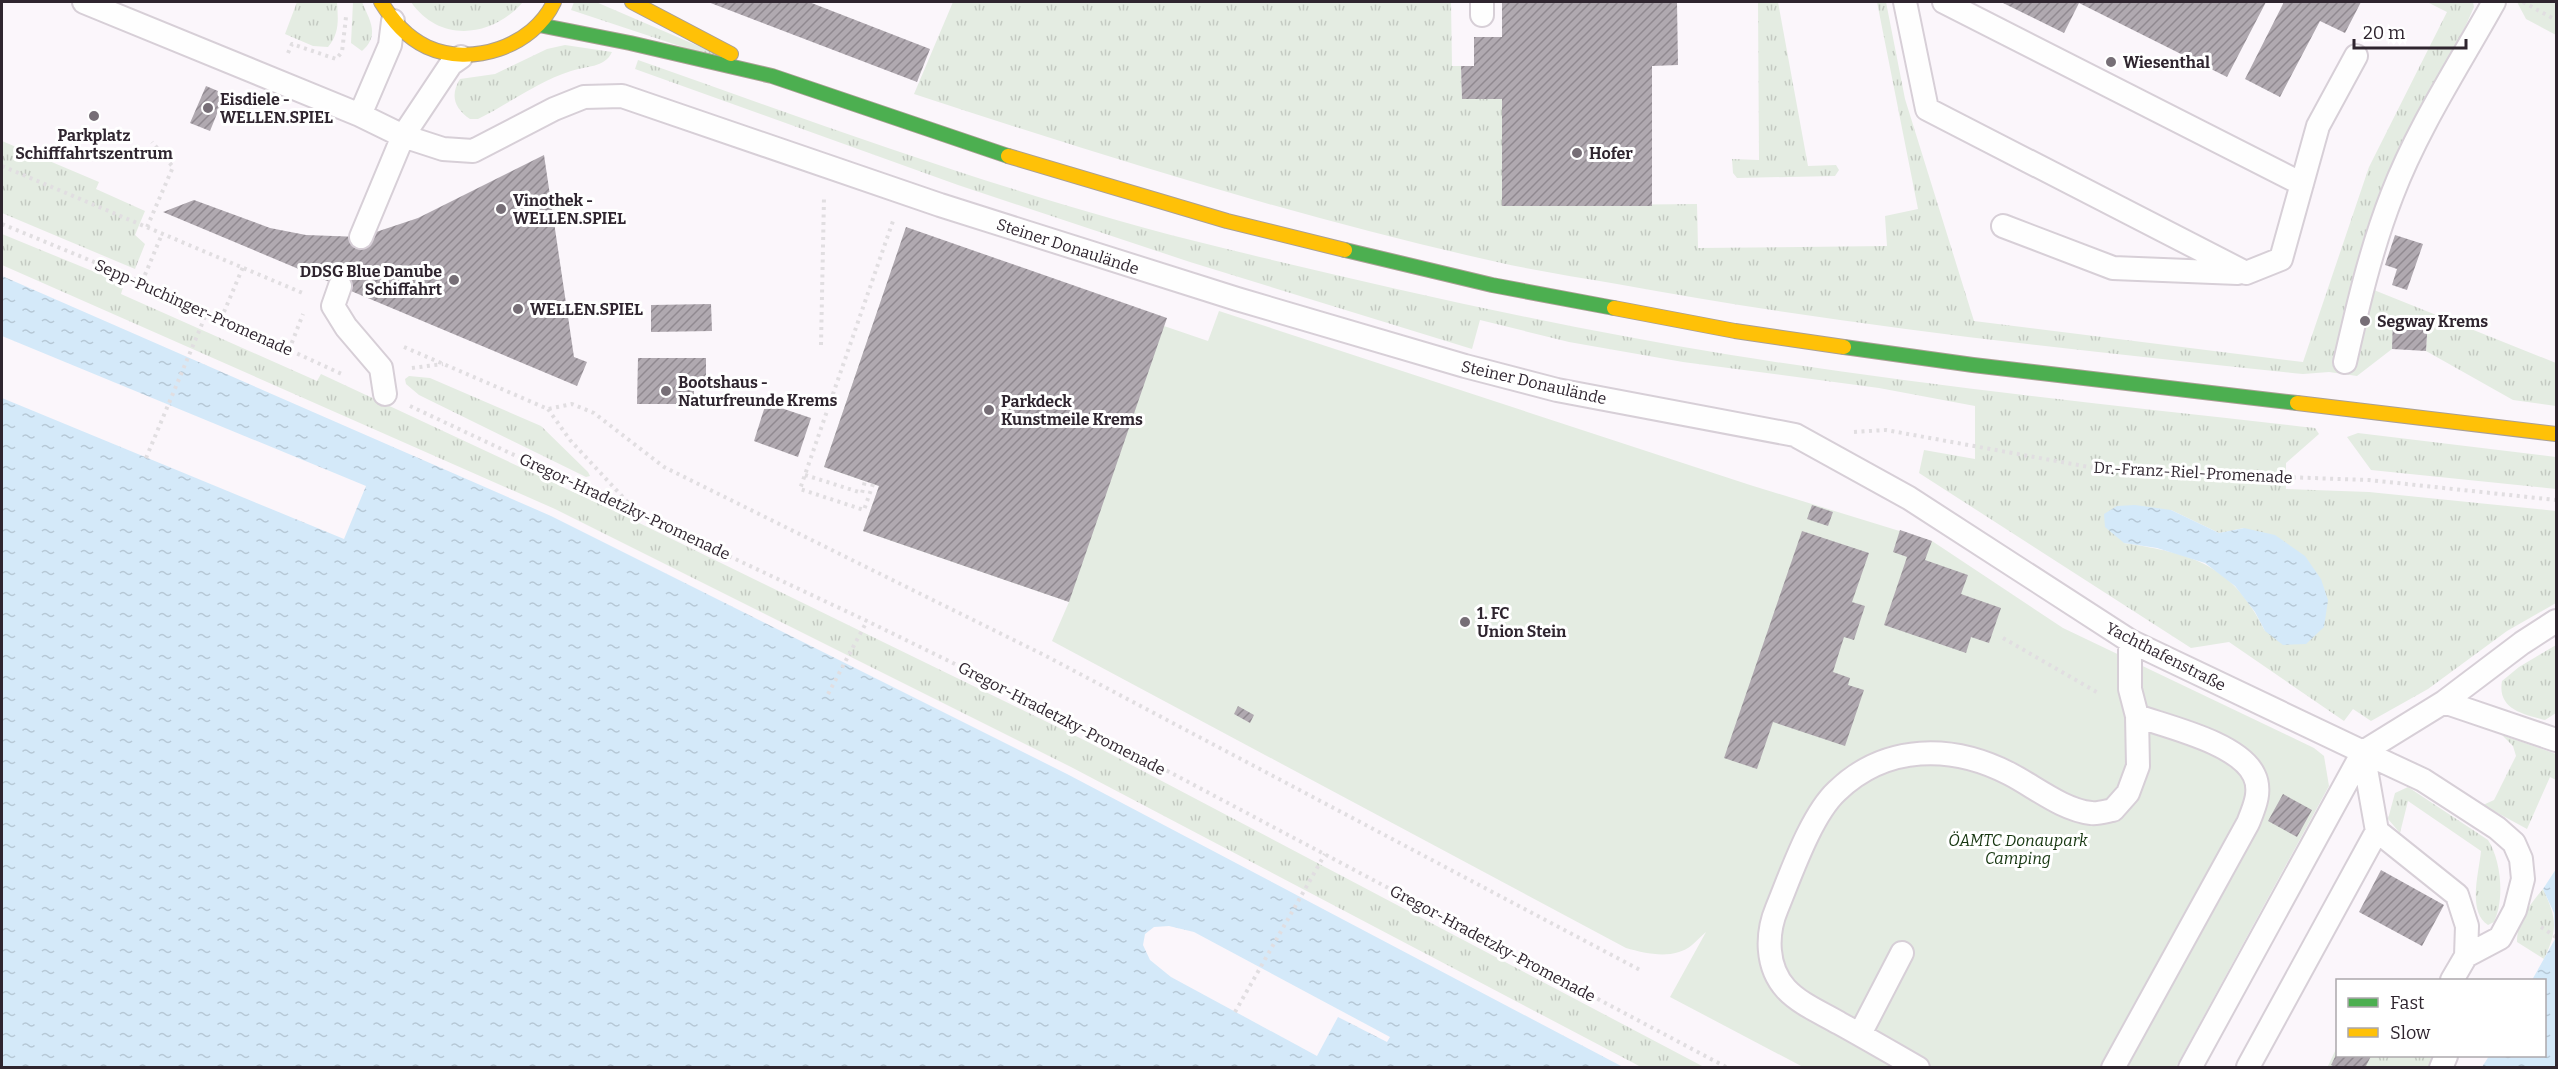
<svg xmlns="http://www.w3.org/2000/svg" width="2558" height="1069" viewBox="0 0 2558 1069" font-family="Bitter,serif">
<style>
.grass{fill:url(#grass-tufts);fill-rule:evenodd}
.park{fill:#e4ece2}
.water{fill:url(#water-ripples)}
.pier{fill:#fbf6fb}
.building{fill:url(#building-hatch)}
.lines{fill:none;stroke-linecap:round;stroke-linejoin:round}
.lane-casing{stroke:#d7cfd7;stroke-width:26}
.fast-casing{stroke:#aa9f94;stroke-width:16}
.slow-casing{stroke:#aa9f94;stroke-width:16}
.path{stroke:#e1dee1;stroke-width:4;stroke-dasharray:3 4.5;stroke-linecap:butt}
.lane{stroke:#fefefe;stroke-width:22}
.fast{stroke:#4caf50;stroke-width:14}
.slow{stroke:#ffc107;stroke-width:14}
.poi-dot{fill:#766e76;stroke:#fff;stroke-width:2}
.labels{text-anchor:middle;stroke-width:6;stroke-linejoin:round;paint-order:stroke}
.poi-label{font-size:16px;font-weight:bold;fill:#2f252f;stroke:#fff;text-anchor:start}
.street-label{font-size:16px;fill:#2f252f;stroke:#fff}
.park-label{font-size:16px;font-style:italic;fill:#163610;stroke:#fff}
</style>
<defs>
<pattern id="grass-tufts" width="24" height="20" patternUnits="userSpaceOnUse" patternTransform="scale(1.5)"><rect width="24" height="20" fill="#e4ece2"/><path d="M3 7l-1-3M5 7V3M7 7l1-3M15 17l-1-3M17 17v-4M19 17l1-3" fill="none" stroke="#c4cac2"/></pattern>
<pattern id="water-ripples" width="26" height="14" patternUnits="userSpaceOnUse" patternTransform="scale(1.5)"><rect width="26" height="14" fill="#d4e9f9"/><path d="M2 4q2-2 4 0t4 0M15 11q2-2 4 0t4 0" fill="none" stroke="#b6c8d6"/></pattern>
<pattern id="building-hatch" width="6" height="6" patternUnits="userSpaceOnUse" patternTransform="scale(1.5)"><rect width="6" height="6" fill="#b0a9b0"/><path d="M-1 1l2-2M0 6l6-6M5 7l2-2" fill="none" stroke="#908990"/></pattern>
</defs>
<rect width="100%" height="100%" fill="#fbf6fb"/>
<path class="grass" d="M297,2H337C338,19 340,33 328,47L313,46L285,34Z
M353,2H362C370,21 380,35 362,51L351,43Z
M411,2H523C493,37 440,44 411,2Z
M574,2H596L717,54L716,58L571,10Z
M953,2H1451L1452,66H1461L1462,99H1502L1503,206L1697,204L1698,248L1887,246L1885,216L1918,209L1877,2H1886L1905,99L1974,321L2303,362L2369,167L2447,12L2427,2H2473L2474,7L2466,25L2412,130L2354,282L2556,363V406L2513,400L2426,351L2428,319L2394,317L2392,349L2357,376L2329,372L2303,374C2073,350 1844,326 1617,284C1577,277 1537,271 1497,262C1299,218 1107,157 914,94Z
M1758,2H1778L1808,166L1836,165L1839,170L1835,176L1737,178L1733,173L1732,159L1759,160Z
M565,45L612,52C605,68 585,66 571,71C537,82 510,103 478,119H470C454,108 450,95 460,79L495,74L547,49Z
M638,60C831,128 1024,200 1223,248C1391,289 1560,327 1731,355C1924,386 2120,406 2315,428L2319,434L2286,463V489L2369,492L2556,511V603L2507,631L2428,689L2371,721L2353,709L2344,721L2229,642L2191,648L1919,473L1924,450L1975,459V406L1879,388L1683,362L1569,342L1480,320L1472,349L1190,262L958,185L635,69ZM2171,510L2219,533L2244,528L2265,631C2232,564 2193,554 2124,543Z
M2,141L99,182L96,189L145,211L135,235L145,244L135,269L2,213Z
M2,234L124,284L121,294L317,381L321,374L629,518L1086,741L1704,1067H1641L1071,767L555,509L2,265Z
M409,376L430,378L541,426L588,472L590,476L586,477L419,395L406,384L405,379Z
M2358,433L2556,457V489L2371,470L2347,437Z
M2556,645V713L2545,720C2523,714 2497,709 2502,681L2519,667Z
M2502,735L2556,754V780L2550,777L2527,829L2483,805L2494,800L2516,756L2513,746Z
M2408,787L2488,840C2501,860 2505,899 2494,922L2488,925C2467,911 2479,873 2481,851L2408,801L2400,833L2388,819L2395,793Z
M2543,889C2557,919 2558,929 2544,959L2517,942C2517,921 2530,904 2543,889Z
M2337,1047L2338,1056H2434L2428,1067L2327,1068Z"/>
<path class="park" d="M2517,2H2556V35L2526,19Z
M903,237L1208,341L1219,311L1750,485L1932,541L2063,628L2314,748L2324,756L2329,786L2176,1067H1803L1670,997L1706,932C1701,936 1697,941 1692,945C1674,960 1647,954 1626,948L1052,641L1069,602L863,531L879,486L824,467Z"/>
<path class="water" d="M2,276L551,516L1067,774L1623,1067H2Z
M2135,505L2171,510L2219,533L2244,528L2275,535L2305,556L2321,579L2328,600L2324,627L2306,644L2283,645L2265,631L2255,612L2235,586L2205,563L2157,548L2124,543L2105,527L2104,514L2117,506Z
M2556,869V1067H2482L2489,1056H2544V980H2532L2555,939L2554,913L2543,889Z"/>
<path class="pier" d="M2,336L366,486L344,539L2,398Z
M1169,926L1194,932L1390,1037L1387,1042L1338,1017L1317,1056L1171,977L1150,960L1143,945L1145,934L1154,927Z"/>
<path class="building" d="M708,2H809L930,49L917,82Z
M1502,2H1677L1678,65L1652,66V206H1502V99H1462L1461,66H1474V37H1502Z
M2001,2H2266L2227,77L2079,3L2064,33Z
M2284,2H2361L2345,33L2320,21L2280,97L2245,79Z
M206,86L225,94L210,131L190,123Z
M544,155L574,357L587,362L577,386L163,212L194,200L270,228L306,235L361,237L418,218Z
M906,227L1167,318L1069,602L863,531L879,486L824,467Z
M2395,235L2423,244L2407,290L2392,285L2397,269L2385,265Z
M711,304L712,331L651,332V305Z
M2393,317L2428,319L2426,351L2392,349Z
M638,358H706V379H694V404H637Z
M766,403L811,418L798,457L754,441Z
M1812,505L1833,512L1828,526L1807,519Z
M1900,530L1932,541L1925,560L1968,575L1961,594L2001,608L1989,643L1971,637L1966,653L1884,625L1907,557L1893,552Z
M1802,531L1869,553L1852,602L1865,606L1854,640L1844,637L1833,672L1850,678L1848,685L1864,690L1845,746L1773,722L1757,769L1724,758Z
M1238,706L1254,715L1250,723L1234,714Z
M2283,794L2312,810L2297,837L2268,821Z
M2381,870L2444,905L2422,946L2359,912Z
M2338,1051V1056H2371L2365,1068H2337L2331,1065Z"/>
<g class="lines">
<defs>
<path id="lane" d="M84,2L360,115L403,136L443,149L473,151L554,109L584,97L622,96L940,205L1237,299L1465,366L1557,390L1795,435L1909,498L2130,641L2363,752L2444,702L2556,740
M1482,2V15
M1905,2L1927,109L2246,273L2281,259L2318,126L2356,56
M1944,2L2302,184
M360,115L390,45L393,21
M2003,226L2113,268L2238,273
M361,237L403,136L451,64L461,57
M340,286L333,306L346,327L381,368L385,394
M2345,362C2358,305 2371,249 2392,195C2418,127 2459,65 2494,2
M2444,702L2522,643L2556,621
M2363,752L2423,780L2497,828L2514,843L2521,859L2523,879L2515,910L2500,938L2466,956L2452,980
M2377,831L2457,895L2467,926L2466,956
M1860,1034L1902,953
M2248,1067L2377,831L2363,752
M1918,1068C1892,1053 1866,1038 1839,1023C1822,1013 1800,1004 1786,989C1766,967 1766,934 1777,908C1791,874 1811,815 1837,791C1886,744 1952,744 2010,774C2035,787 2063,810 2091,813C2098,814 2107,811 2113,810L2128,793L2138,766L2137,716L2130,689V641
M2113,1068L2248,823C2254,808 2262,791 2254,775C2239,743 2168,727 2137,716
M2190,1068L2363,752
M2441,1068L2446,1056"/>
<path id="fast" d="M539,25L630,43L772,76L1008,156
M1345,250L1492,285L1614,308
M1844,347L1973,365L2297,403"/>
<path id="slow" d="M381,2C393,21 406,37 427,47C471,67 533,47 554,2
M632,2L731,54
M1008,156L1227,221L1345,250
M1614,308L1735,331L1844,347
M2297,403L2556,434"/>
</defs>
<use href="#lane" class="lane-casing"/>
<use href="#fast" class="fast-casing"/>
<use href="#slow" class="slow-casing"/>
<path class="path" d="M2523,2L2556,20
M288,53L292,44L336,59L342,52L346,17
M2,166L305,294
M2,224L128,276L344,375
M147,227L173,167L152,142
M142,282L162,234
M221,319L243,267
M821,345L824,197
M404,347L548,409L572,404L594,413L664,467L1046,656L1640,970
M289,350L303,314
M412,368L443,364
M410,406L867,621L1092,731L1728,1068
M548,409L570,440L633,508
M1854,432L1886,430L2111,471L2369,480L2556,500
M146,458L207,312
M805,475L862,493L865,481
M873,484L864,510L800,489L893,221
M2003,638L2100,694
M828,694L867,621
M2541,927L2556,937
M1235,1012L1325,854"/>
<use href="#lane" class="lane"/>
<use href="#fast" class="fast"/>
<use href="#slow" class="slow"/>
</g>
<g class="poi-dot">
<circle cx="2111" cy="62" r="6"/>
<circle cx="208" cy="108" r="6"/>
<circle cx="94" cy="116" r="6"/>
<circle cx="1577" cy="153" r="6"/>
<circle cx="501" cy="209" r="6"/>
<circle cx="454" cy="280" r="6"/>
<circle cx="518" cy="309" r="6"/>
<circle cx="2365" cy="321" r="6"/>
<circle cx="666" cy="391" r="6"/>
<circle cx="989" cy="410" r="6"/>
<circle cx="1465" cy="622" r="6"/>
</g>
<g class="labels">
<g class="poi-label">
<text x="2123" y="68">Wiesenthal</text>
<text x="220" y="105">Eisdiele -<tspan x="220" dy="18">WELLEN.SPIEL</tspan></text>
<text x="94" y="141" text-anchor="middle">Parkplatz<tspan x="94" dy="18">Schifffahrtszentrum</tspan></text>
<text x="1589" y="159">Hofer</text>
<text x="513" y="206">Vinothek -<tspan x="513" dy="18">WELLEN.SPIEL</tspan></text>
<text x="442" y="277" text-anchor="end">DDSG Blue Danube<tspan x="442" dy="18">Schiffahrt</tspan></text>
<text x="530" y="315">WELLEN.SPIEL</text>
<text x="2377" y="327">Segway Krems</text>
<text x="678" y="388">Bootshaus -<tspan x="678" dy="18">Naturfreunde Krems</tspan></text>
<text x="1001" y="407">Parkdeck<tspan x="1001" dy="18">Kunstmeile Krems</tspan></text>
<text x="1477" y="619">1. FC<tspan x="1477" dy="18">Union Stein</tspan></text>
</g>
<g class="street-label">
<text transform="translate(1068 246) rotate(18)" y="6">Steiner Donaulände</text>
<text transform="translate(194 307) rotate(24)" y="6">Sepp-Puchinger-Promenade</text>
<text transform="translate(1534 382) rotate(13)" y="6">Steiner Donaulände</text>
<text transform="translate(2193 472) rotate(3)" y="6">Dr.-Franz-Riel-Promenade</text>
<text transform="translate(625 506) rotate(25)" y="6">Gregor-Hradetzky-Promenade</text>
<text transform="translate(2166 656) rotate(27)" y="6">Yachthafenstraße</text>
<text transform="translate(1062 718) rotate(27)" y="6">Gregor-Hradetzky-Promenade</text>
<text transform="translate(1493 943) rotate(28)" y="6">Gregor-Hradetzky-Promenade</text>
</g>
<g class="park-label">
<text x="2018" y="846">ÖAMTC Donaupark<tspan x="2018" dy="18">Camping</tspan></text>
</g>
</g>
<rect width="2558" height="1069" fill="none" stroke="#2f252f" stroke-width="6"/>
<rect x="2336" y="979" width="210" height="78" fill="#ffffff" stroke="#aca8ac" stroke-width="1.5"/>
<rect x="2348" y="998" width="30" height="9" fill="#4caf50" stroke="#aca8ac" stroke-width="1.5"/>
<text x="2390" y="1009" font-size="18" fill="#2f252f">Fast</text>
<rect x="2348" y="1028" width="30" height="9" fill="#ffc107" stroke="#aca8ac" stroke-width="1.5"/>
<text x="2390" y="1039" font-size="18" fill="#2f252f">Slow</text>
<path d="M2354 39v9h112v-9" fill="none" stroke="#2f252f" stroke-width="3"/>
<text x="2363" y="39" font-size="18" fill="#2f252f" stroke="#ffffff" stroke-width="4.5" paint-order="stroke">20 m</text>
</svg>
